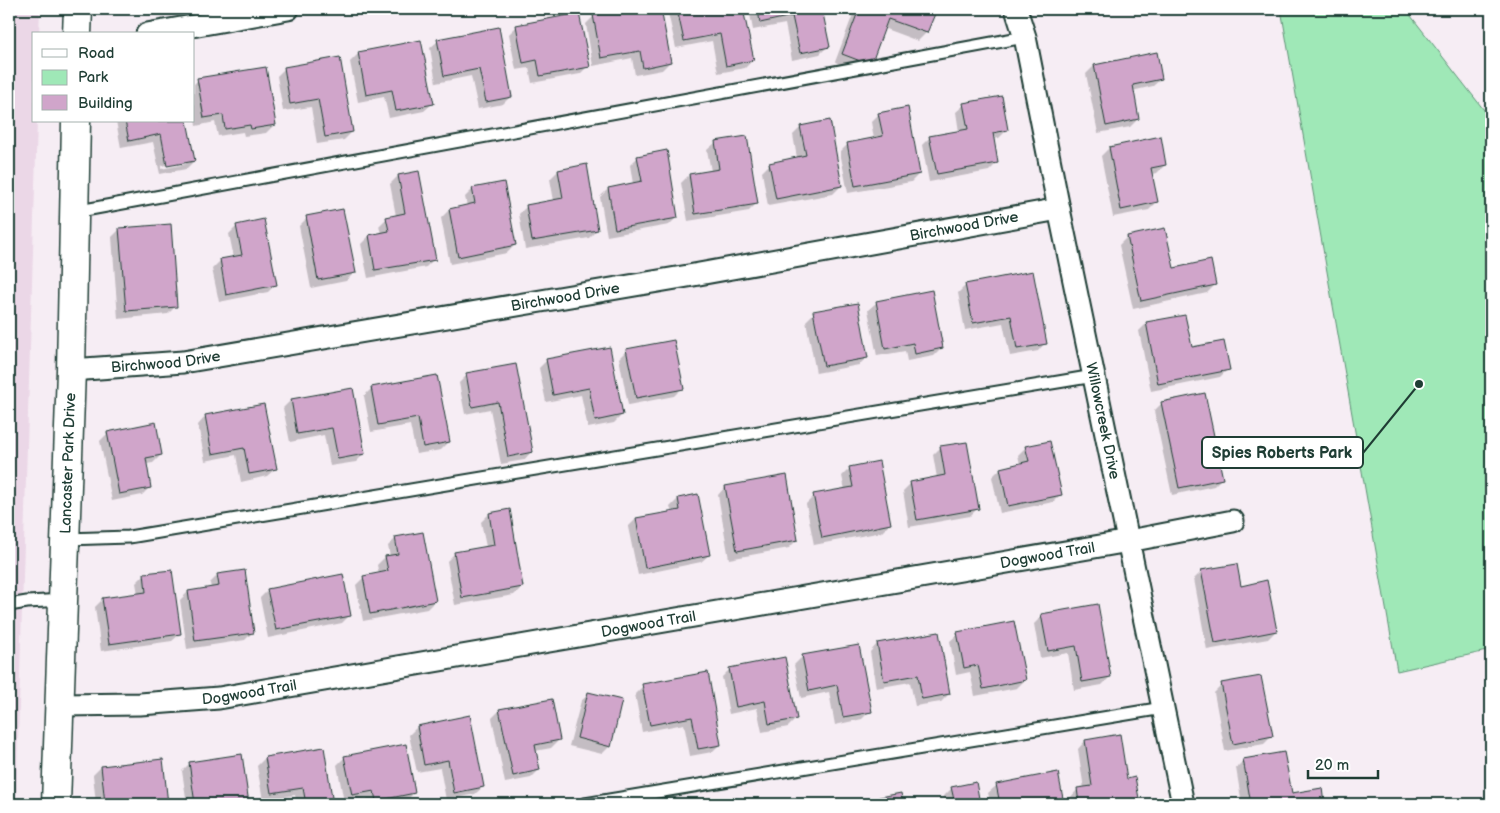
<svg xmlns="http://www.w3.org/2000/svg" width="1500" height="813" viewBox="0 0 1500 813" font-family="'Balsamiq Sans',sans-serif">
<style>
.built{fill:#ebd7e7}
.green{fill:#9fe8b7;stroke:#5f9276}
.shadow{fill:#0003;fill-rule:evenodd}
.building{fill:#d0a5ca;stroke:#1f3d34}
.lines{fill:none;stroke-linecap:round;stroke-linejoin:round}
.lane-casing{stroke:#1f3d34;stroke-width:15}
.street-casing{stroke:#1f3d34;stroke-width:25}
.secondary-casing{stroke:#1f3d34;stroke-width:31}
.lane{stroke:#fff;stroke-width:11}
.street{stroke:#fff;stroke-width:21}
.secondary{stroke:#fff;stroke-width:28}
.labels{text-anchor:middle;stroke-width:5;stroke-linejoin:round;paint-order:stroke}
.street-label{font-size:15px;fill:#1f3d34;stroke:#fff}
.leader{fill:none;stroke:#1f3d34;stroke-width:2}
.callout-dot{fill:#1f3d34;stroke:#fff;stroke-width:2}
.callout{fill:#fff;stroke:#1f3d34;stroke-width:2}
.callout-label{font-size:16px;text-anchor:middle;font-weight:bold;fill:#1f3d34}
</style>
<rect width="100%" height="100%" fill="#f6edf4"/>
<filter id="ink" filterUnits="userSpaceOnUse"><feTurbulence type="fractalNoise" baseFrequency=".02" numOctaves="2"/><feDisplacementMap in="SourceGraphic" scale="10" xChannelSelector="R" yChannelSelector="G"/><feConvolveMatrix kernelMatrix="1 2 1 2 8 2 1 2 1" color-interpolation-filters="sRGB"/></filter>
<g filter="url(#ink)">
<path class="built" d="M9,9H40L39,34H34V121H37L16,804H9Z"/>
<path class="green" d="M1281,9H1410L1411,16L1491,119V650L1397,671Z"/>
<path class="shadow" d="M633,9H660L670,62L662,70L635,75L632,58L593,66L586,24L594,16Z
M672,9H742L753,60L745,68L718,73L712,41L676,48L668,13Z
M749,9H821L828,46L820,54L792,60L785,24L753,30Z
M855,9H935L926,33L918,41L883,28L862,72L835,62Z
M517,26L588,66L580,74L532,83L529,68L516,70L509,34Z
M498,29L511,96L503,104L478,109L471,76L436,83L430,48L438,41Z
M358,54L432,104L424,111L389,118L384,97L358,102L350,62Z
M339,58L352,132L344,140L317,144L311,107L283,111L277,76L285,68Z
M1094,66L1161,79L1153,86L1132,91L1138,119L1130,127L1098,133L1086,74Z
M198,80L274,125L266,133L244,136L243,132L218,136L215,122L196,126L194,111V84Z
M964,105L1007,130L999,138L993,139L997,163L989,171L929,182L922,145L930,137L959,132L956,112Z
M879,114L919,174L911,182L848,193L840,152L848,144L874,139L871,122Z
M116,121H186L194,161L186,169L160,174L153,142L121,148ZM186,161V164L161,169V166Z
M801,127L841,186L833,194L768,206L762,172L770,164L797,158L793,135Z
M746,137L757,203L749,211L688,221L681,183L689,175L711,171L707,150L715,143Z
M1109,148L1165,165L1157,173L1151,174L1157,202L1149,210L1113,217L1101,156Z
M638,157L677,217L669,225L607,236L600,197L608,189L633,184L630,165Z
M558,171L597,230L589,238L525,249L519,214L527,206L554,201L550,179Z
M398,176L434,259L426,267L368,278L361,244L369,236L381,234L379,226L387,218L396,216L390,184Z
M473,189L515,245L507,253L450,264L441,218L449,210L467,206L465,197Z
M307,218L354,273L346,281L311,288L299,226Z
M237,226L276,284L268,292L219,302L212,269L220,261L234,258L229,234Z
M120,229L176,306L168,314L118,319L112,237Z
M1127,237L1173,270L1215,285L1207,293L1133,309L1119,245Z
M1032,272L1045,343L1038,351L1010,356L1003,323L965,330L958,293L966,285Z
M876,303L942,348L934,356L907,361L905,351L877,356L868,310Z
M814,313L867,357L859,365L816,373L806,321Z
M1147,323L1191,349L1228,369L1220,377L1151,391L1139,331Z
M609,348L622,415L614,423L588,428L581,395L546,402L539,368L547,360Z
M627,350L682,388L674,396L628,405L619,358Z
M515,366L531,452L524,460L501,464L490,409L465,414L459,383L467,375Z
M436,376L449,442L441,450L416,454L410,425L371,432L364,396L372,388Z
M352,389L364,454L356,462L330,466L324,435L290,442L283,408L291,400Z
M1162,403L1222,478L1214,486L1172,495L1154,411Z
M205,417L275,469L267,476L241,482L236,455L205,461L198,425Z
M108,433L161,455L153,463L146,464L150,487L142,495L112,501L100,441Z
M941,447L978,508L970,516L909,527L903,491L911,483L937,478L933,455Z
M1026,447L1061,494L1053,502L1000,513L992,477L1000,469L1020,464L1018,455Z
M850,468L890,524L882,532L814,545L806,504L814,496L845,490L842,476Z
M725,487L797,540L789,548L729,559L718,495Z
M678,499L709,555L701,562L638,575L628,527L636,519L672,513L670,507Z
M489,514L522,587L514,595L455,605L447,561L455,553L486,547L481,522Z
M396,538L435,601L427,609L363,621L356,585L364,577L379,574L377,565L385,557H390L388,546Z
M171,571L180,634L172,641L101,651L95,607L103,599L138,594L136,583L144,575Z
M1202,571L1240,587L1276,631L1268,639L1207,650L1194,579Z
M218,575L253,632L245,640L187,649L180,600L188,592L211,589L210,583Z
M268,590L350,615L342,623L268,638L260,598Z
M1097,606L1110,677L1102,685L1074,690L1068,653L1040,658L1034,624L1042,616Z
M958,634L1025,680L1017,688L975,696L970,672L956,675L950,641Z
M877,644L949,694L941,702L915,706L910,682L876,688L870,652Z
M802,657L870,711L862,719L835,725L829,692L801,698L794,665Z
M730,669L796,719L788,727L762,732L757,708L729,714L722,677Z
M707,674L720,744L712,752L690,756L684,724L642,732L635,694L643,686Z
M1222,685L1272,736L1264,744L1225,751L1214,693Z
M589,694L610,746L602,754L569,746L581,701Z
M500,710L559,740L551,748L535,751L539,770L531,778L505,783L492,718Z
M417,727L483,787L475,794L446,800L440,768L417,772L409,735Z
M1085,741L1126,781L1134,779L1139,804H1071L1070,798L1077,790L1084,789L1078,749Z
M323,749L332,804H297L295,795L263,800L257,766L265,758Z
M240,756L248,804H187L182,771L190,763Z
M345,757L414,793L406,801L388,804H368L367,798L344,802L337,765Z
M162,760L167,804H96L93,775L101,767Z
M1244,760L1291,795L1321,790L1323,804H1242L1236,768Z
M1057,774L1063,804H991L988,793L996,786Z
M975,784L979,804H946L944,796L952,788Z
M900,795L902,804H871L876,799Z"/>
<path class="building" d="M626,9H661L671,62L643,68L640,51L601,58L593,15Z
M677,9H743L754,60L726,66L720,34L684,41Z
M758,9H822L830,47L800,53L792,16L760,23Z
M859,9H937L927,33L888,19L871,65L842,54Z
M579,13L590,67L540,76L537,60L523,63L516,25Z
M499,27L512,97L486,102L479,69L444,76L437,39Z
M421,40L434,104L396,111L392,90L366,95L358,52Z
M1157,52L1162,79L1133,85L1139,119L1106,126L1094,65Z
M340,57L353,132L325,137L318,99L290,104L284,67Z
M266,67L276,125L251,129L250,125L225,129L223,115L204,118L197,78Z
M1002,96L1008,130L993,133L998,163L937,174L929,136L968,129L963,103Z
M908,107L920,174L855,186L847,143L883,136L878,113Z
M830,120L842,186L776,199L769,163L806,155L800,126Z
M125,121H187L195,161L167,166L161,134L129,141Z
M747,136L758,204L695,214L689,174L719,169L715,141Z
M1161,136L1166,165L1151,168L1158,202L1121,210L1109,147Z
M667,150L678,218L615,229L608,188L642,181L637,156Z
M587,164L598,230L532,241L526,205L563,198L558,170Z
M419,171L436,260L375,270L369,235L389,231L386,217L405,213L398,175Z
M504,182L516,245L458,257L449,209L475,203L472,188Z
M343,209L356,273L318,280L306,216Z
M264,219L277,285L226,295L220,259L242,255L236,225Z
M171,224L177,307L126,311L119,228Z
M1165,228L1174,268L1211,260L1216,285L1141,301L1127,236Z
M1033,271L1047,344L1017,349L1011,316L973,323L965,284Z
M932,290L943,348L915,354L913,343L885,349L876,301Z
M858,303L868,358L824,366L813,311Z
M1185,315L1192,347L1224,341L1230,370L1158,384L1146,322Z
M674,340L684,389L636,398L626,349Z
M610,347L623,415L595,421L589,388L553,395L546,359Z
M516,364L533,452L508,457L498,402L472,407L466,373Z
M437,375L450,442L423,447L418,418L378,425L371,387Z
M353,388L365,454L338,459L332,428L297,434L291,399Z
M1205,393L1223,479L1179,488L1161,402Z
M264,404L277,469L249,474L244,448L212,454L205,415Z
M156,422L162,455L146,458L151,488L119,494L107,432Z
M1050,441L1062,495L1008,506L1000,468L1029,461L1025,446Z
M967,442L979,509L917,520L910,482L945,475L940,446Z
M879,461L891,524L822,538L813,494L853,487L849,467Z
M787,475L798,540L737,551L725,486Z
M698,494L710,555L645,568L636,518L680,510L678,498Z
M510,509L523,587L462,598L454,552L494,545L489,513Z
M423,532L436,601L370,614L363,576L388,571L385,556L398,554L395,537Z
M1237,564L1241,586L1267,580L1277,631L1215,643L1201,570Z
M172,570L181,634L109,644L102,598L146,592L144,573Z
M245,570L254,633L195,641L188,591L219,586L217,574Z
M343,574L351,616L276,630L267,589Z
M1098,604L1111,677L1082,682L1076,646L1048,651L1041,614Z
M1014,621L1026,680L983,689L978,665L964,668L957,632Z
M939,632L950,694L922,699L918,675L884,681L877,643Z
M859,645L872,712L843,717L837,685L809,691L802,655Z
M785,657L797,719L769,724L765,701L736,707L729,668Z
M708,672L721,745L698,749L692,717L650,725L642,684Z
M1261,676L1273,736L1233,744L1221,683Z
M588,692L622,700L611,747L577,738Z
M552,699L560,740L535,745L540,770L513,776L499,709Z
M470,715L484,787L454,793L448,760L424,765L417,726Z
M1120,734L1127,779L1135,777L1140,804H1079L1077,788L1092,786L1085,740Z
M406,744L415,793L376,801L374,791L352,795L344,756Z
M324,747L333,804H306L303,788L271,793L265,757Z
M1284,752L1292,793L1322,788L1324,804H1251L1243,759Z
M242,754L249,804H195L189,762Z
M163,759L168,804H139V801L105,804L101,766Z
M1058,772L1064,804H1000L996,784Z
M976,782L980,804H955L951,787Z
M901,793L903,804H876L875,798Z"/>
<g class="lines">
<defs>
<path id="lane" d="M74,212L1025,37
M66,539L129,537L1094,376
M9,605L27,602L64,600
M585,804L1163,708"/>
<g id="street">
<path id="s1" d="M1016,9L1025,37L1059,209L1183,804"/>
<path d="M147,34L288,9"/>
<path id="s2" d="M71,370L183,362L688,276L1059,209"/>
<path id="s3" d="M61,705L140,704L219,698L1129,541L1233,521"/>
</g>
<g id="secondary">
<path d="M77,34L78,9"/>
<path id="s4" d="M56,804L71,370L76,121"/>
</g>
</defs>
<use href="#lane" class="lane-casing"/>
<use href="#street" class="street-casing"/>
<use href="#secondary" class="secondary-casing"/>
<use href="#lane" class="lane"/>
<use href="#street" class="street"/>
<use href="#secondary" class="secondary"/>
</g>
</g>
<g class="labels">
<g class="street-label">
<text dy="5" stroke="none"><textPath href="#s2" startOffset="905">Birchwood Drive</textPath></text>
<text dy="5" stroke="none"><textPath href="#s2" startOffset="500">Birchwood Drive</textPath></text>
<text dy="5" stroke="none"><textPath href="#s2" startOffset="95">Birchwood Drive</textPath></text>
<text dy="5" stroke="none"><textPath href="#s1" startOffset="421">Willowcreek Drive</textPath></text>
<text dy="5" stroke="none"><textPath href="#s4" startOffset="341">Lancaster Park Drive</textPath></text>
<text dy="5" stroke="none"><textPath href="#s3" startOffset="999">Dogwood Trail</textPath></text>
<text dy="5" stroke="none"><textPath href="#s3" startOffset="594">Dogwood Trail</textPath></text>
<text dy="5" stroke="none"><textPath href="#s3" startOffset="189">Dogwood Trail</textPath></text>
</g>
</g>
<path class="leader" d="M1419 384L1363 453"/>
<circle class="callout-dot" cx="1419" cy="384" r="5"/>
<rect class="callout" x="1202" y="437" width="161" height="31" rx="5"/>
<g class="callout-label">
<text x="1282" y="458">Spies Roberts Park</text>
</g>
<rect width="1500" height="813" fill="none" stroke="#fff" stroke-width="30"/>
<rect x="15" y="15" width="1470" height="783" fill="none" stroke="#1f3d34" stroke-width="2" filter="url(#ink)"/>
<rect x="32" y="32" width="162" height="90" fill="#ffffff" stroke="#a5b1ae"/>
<rect x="42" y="49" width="25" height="8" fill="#ffffff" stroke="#a5b1ae"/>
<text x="78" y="58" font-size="15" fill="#1f3d34">Road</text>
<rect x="42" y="70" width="25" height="15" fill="#9fe8b7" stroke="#a5b1ae"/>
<text x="78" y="82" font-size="15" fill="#1f3d34">Park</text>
<rect x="42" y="95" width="25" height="15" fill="#d0a5ca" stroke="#a5b1ae"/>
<text x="78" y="108" font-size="15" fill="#1f3d34">Building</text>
<path d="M1308 770v8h70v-8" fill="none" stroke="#1f3d34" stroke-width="2.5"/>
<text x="1315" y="770" font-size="15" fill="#1f3d34" stroke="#ffffff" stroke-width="4" paint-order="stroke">20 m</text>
</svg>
